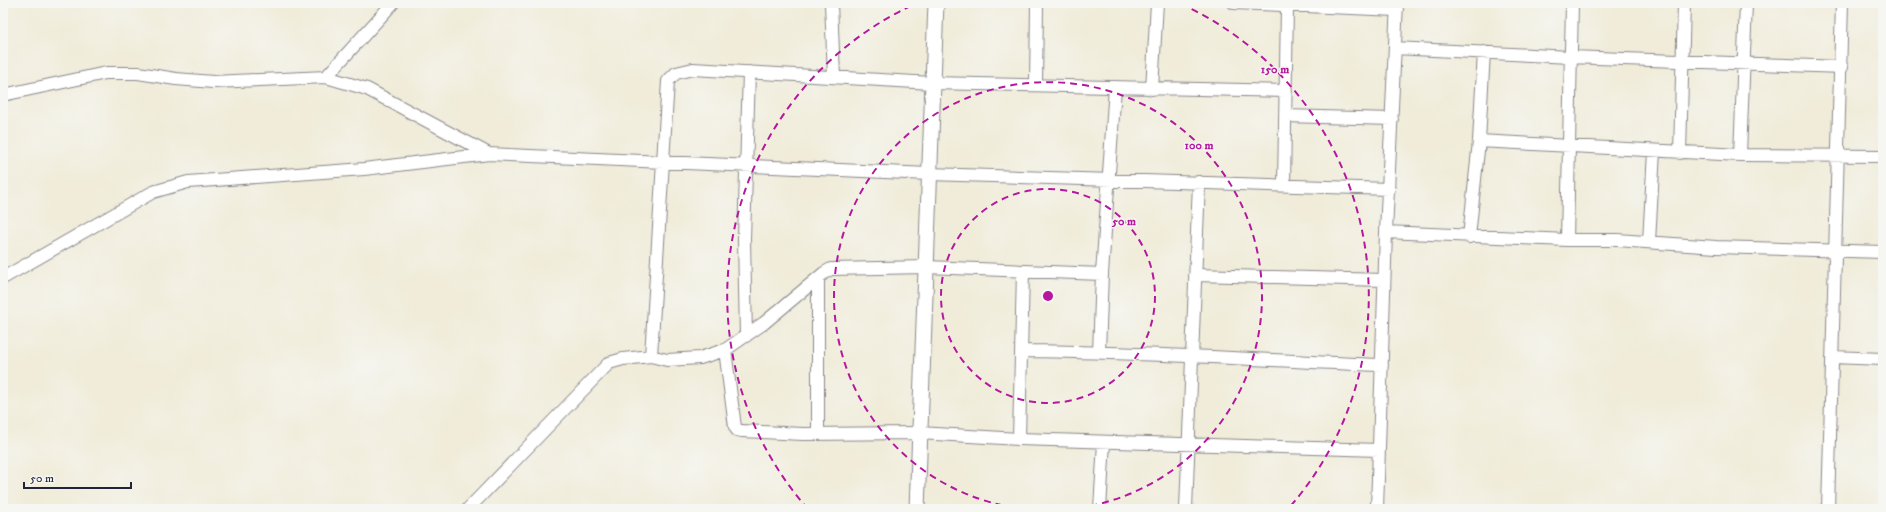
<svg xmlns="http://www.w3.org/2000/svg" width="1886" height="512" viewBox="0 0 1886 512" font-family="'IM FELL DW Pica',serif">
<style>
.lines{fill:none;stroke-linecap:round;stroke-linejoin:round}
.minor-casing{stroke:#89878a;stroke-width:14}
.tertiary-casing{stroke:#89878a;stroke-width:17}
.minor{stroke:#fff;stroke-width:12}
.tertiary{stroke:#fff;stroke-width:15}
.ring{fill:none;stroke:#b5179e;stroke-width:2;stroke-dasharray:7 5}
.centre{fill:#b5179e;stroke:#f6f6f2;stroke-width:2}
.ring-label{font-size:12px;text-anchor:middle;font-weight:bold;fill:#b5179e;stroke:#f6f6f2;stroke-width:3;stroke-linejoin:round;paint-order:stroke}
</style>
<rect width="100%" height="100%" fill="#f6f6f2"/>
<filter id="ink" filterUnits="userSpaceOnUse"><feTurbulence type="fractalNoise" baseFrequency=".025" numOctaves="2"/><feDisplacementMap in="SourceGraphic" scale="8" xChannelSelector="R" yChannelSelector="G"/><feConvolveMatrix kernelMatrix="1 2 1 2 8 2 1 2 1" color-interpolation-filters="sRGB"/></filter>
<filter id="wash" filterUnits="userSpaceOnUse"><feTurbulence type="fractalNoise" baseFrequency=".012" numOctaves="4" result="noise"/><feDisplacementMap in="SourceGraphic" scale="16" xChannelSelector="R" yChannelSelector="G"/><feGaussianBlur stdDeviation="0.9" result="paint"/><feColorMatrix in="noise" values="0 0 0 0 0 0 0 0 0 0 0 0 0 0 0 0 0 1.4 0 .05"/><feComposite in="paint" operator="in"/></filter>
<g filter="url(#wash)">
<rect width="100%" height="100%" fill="#f0ecd9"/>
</g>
<g filter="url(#ink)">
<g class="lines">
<defs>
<path id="minor" d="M831,3L834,77
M1234,3L1397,10
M1395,48L1570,57L1842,67
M326,77L393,3
M1036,85L1037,3
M1152,89L1157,3
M3,95L106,73H138L176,79L213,82L326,77L367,89L489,154L929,174L1389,189
M1285,116L1392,119
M1479,141L1740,155L1883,156
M1680,153L1684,3
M1740,155L1746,3
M1284,185L1287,6
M1386,232L1567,240H1617L1716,247L1883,252
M1469,237L1479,141L1484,52
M1567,240L1572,3
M1649,242L1654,151
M1195,275L1384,280
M3,278L153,192L188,182L364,169L489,154
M818,278V434
M746,336L744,239L749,72
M725,350L735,427L737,430L742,431L803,434L919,433L1019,439L1379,450
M1021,351C1141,352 1261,360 1382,365
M1099,352L1102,274L1115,87
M651,356L668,81L676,73L693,69L932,83L1286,91
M1832,357L1883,359
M1019,439L1023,271
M468,509L609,363L623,359L651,356L667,360L700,358L725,350L764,323L824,273L831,269L926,267L1102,274
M1100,509L1104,442
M1186,509L1199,182
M1377,509L1386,232L1397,3
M1828,509L1842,3"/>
<path id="tertiary" d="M917,509L936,3"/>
</defs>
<use href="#minor" class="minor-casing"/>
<use href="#tertiary" class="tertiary-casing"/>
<use href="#minor" class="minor"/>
<use href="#tertiary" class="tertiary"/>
</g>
</g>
<g class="ring">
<circle cx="1048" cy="296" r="107"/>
<path d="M1026 509A214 214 0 1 1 1070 509"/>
<path d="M808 509A321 321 0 0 1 915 4M1181 4A321 321 0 0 1 1288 509"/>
</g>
<circle cx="1048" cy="296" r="6" class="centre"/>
<g class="ring-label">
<text x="1275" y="73">150 m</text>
<text x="1199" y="149">100 m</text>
<text x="1124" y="225">50 m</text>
</g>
<rect width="1886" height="512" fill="none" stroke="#f6f6f2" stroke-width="16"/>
<path d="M24 482v6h107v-6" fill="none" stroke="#22223b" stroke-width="2"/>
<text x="30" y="482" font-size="12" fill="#22223b" stroke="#f6f6f2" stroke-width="3" paint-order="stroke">50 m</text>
</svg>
